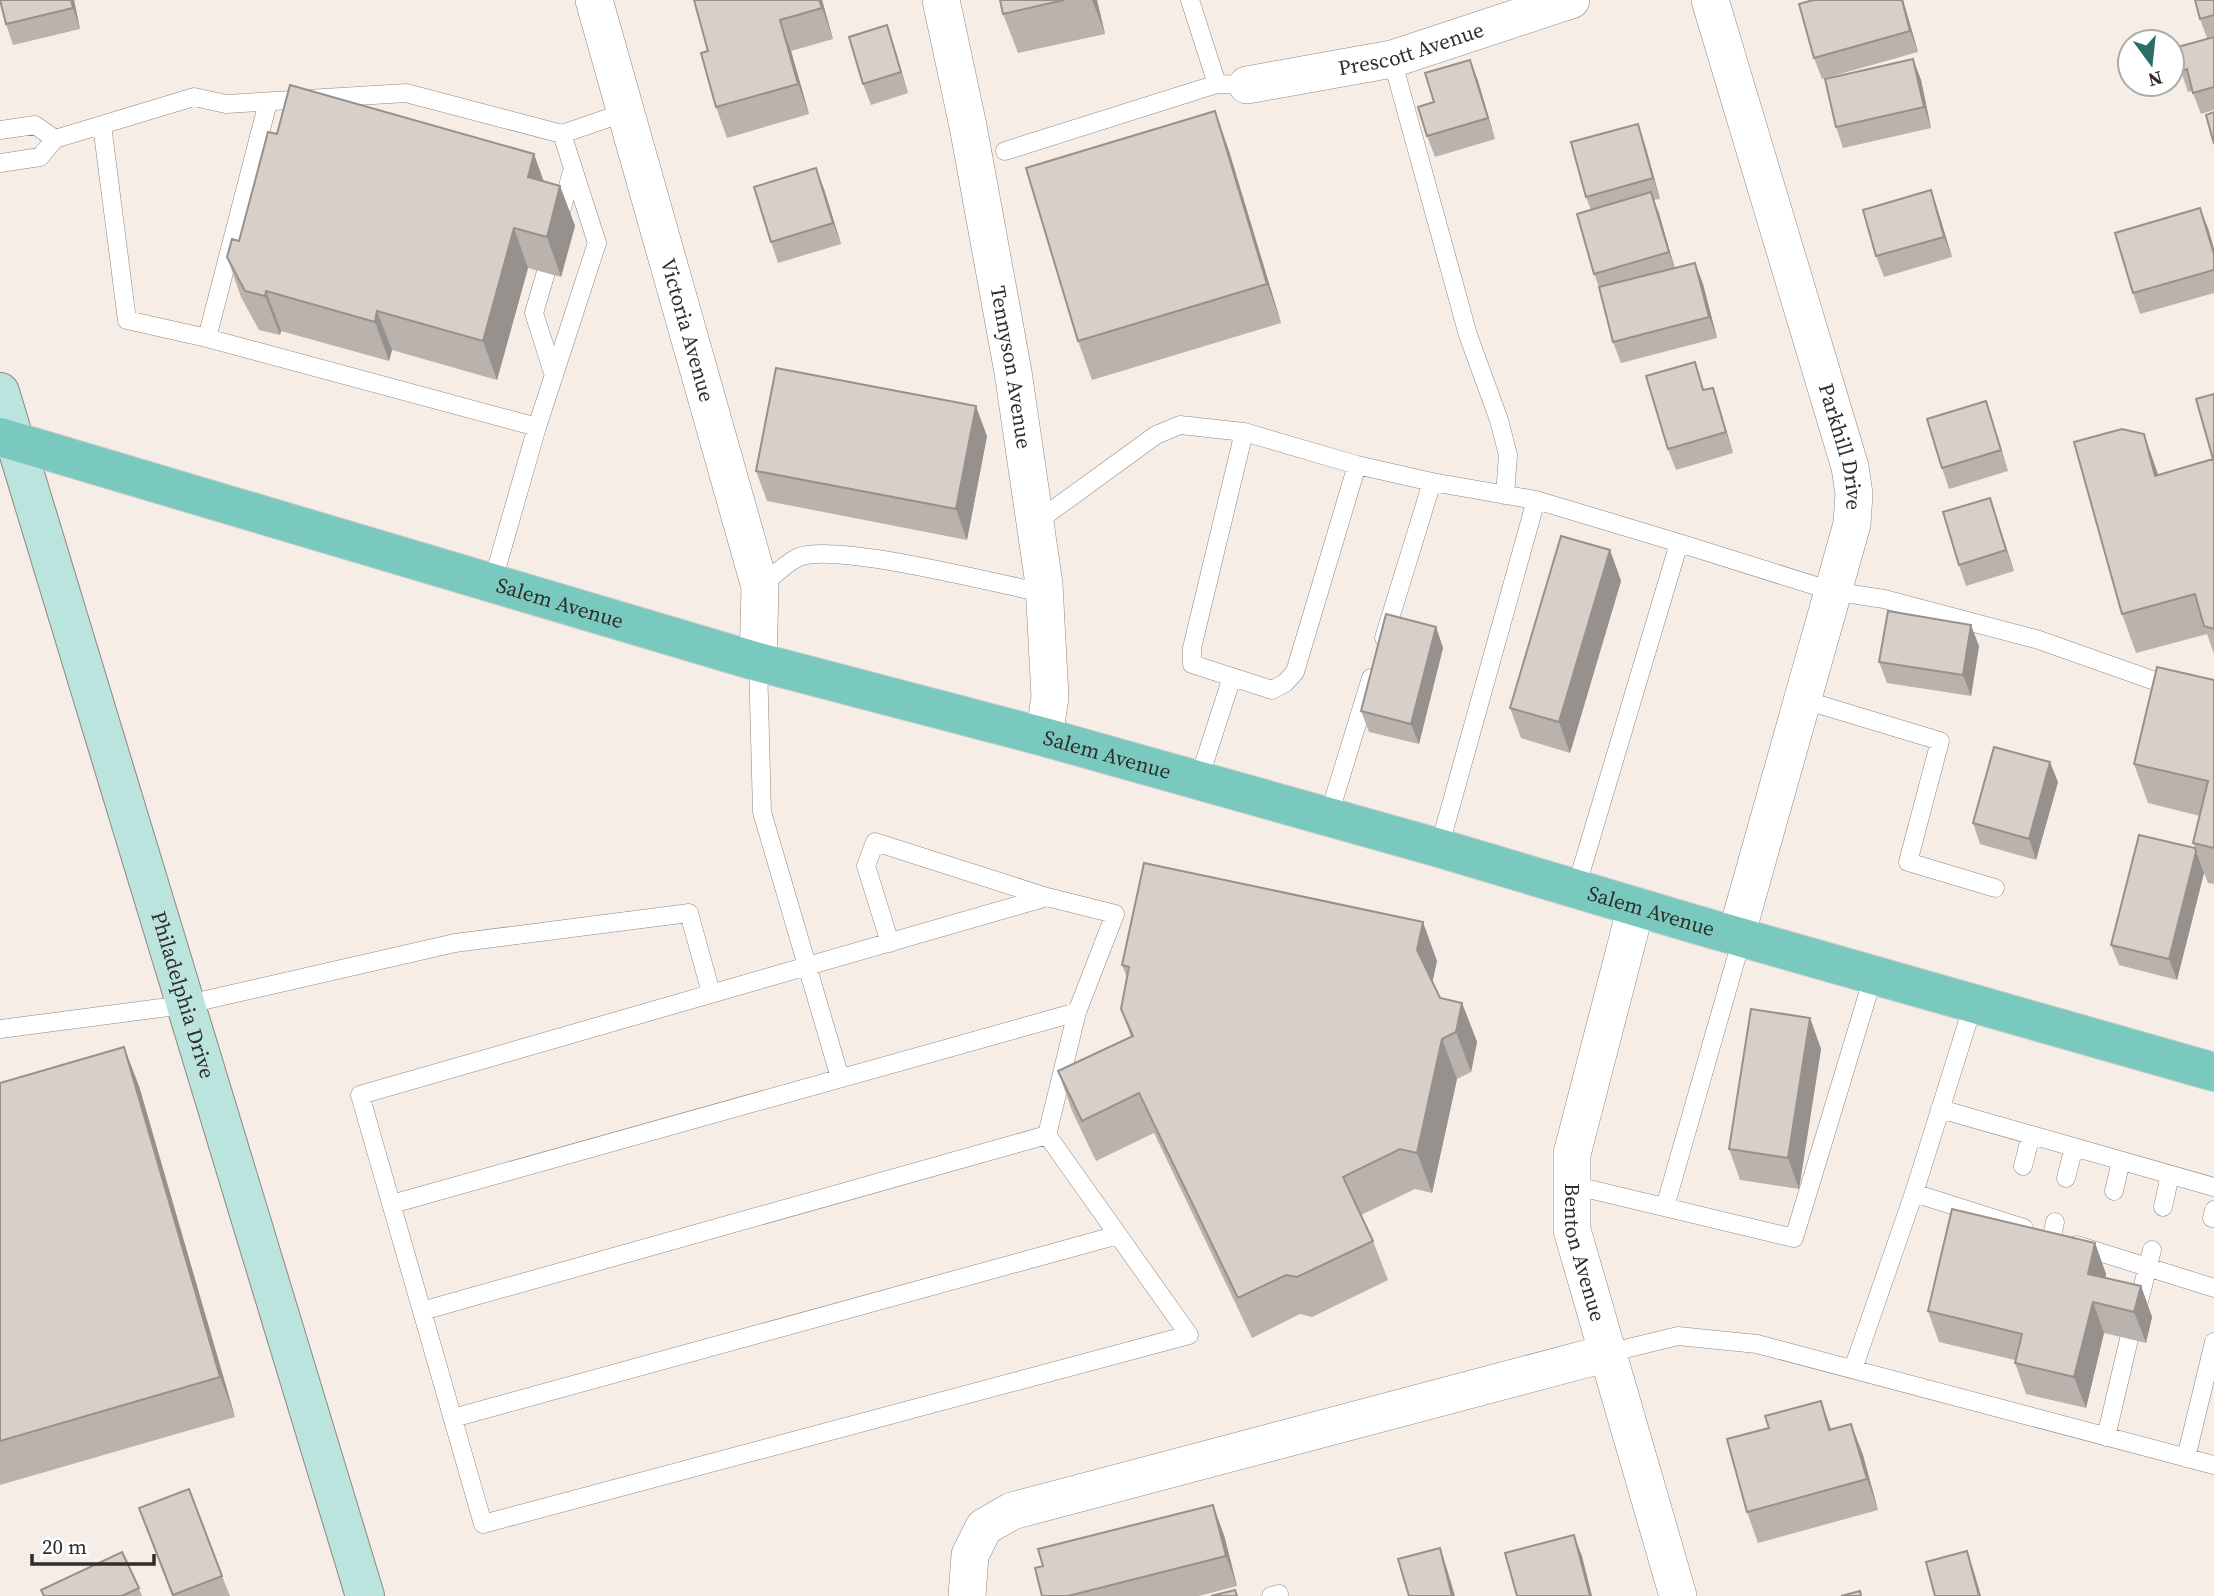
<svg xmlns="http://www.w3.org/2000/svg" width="2214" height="1596" viewBox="0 0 2214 1596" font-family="'Source Serif 4',serif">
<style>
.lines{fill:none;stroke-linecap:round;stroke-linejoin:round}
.lane-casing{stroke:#8f8781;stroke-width:19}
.street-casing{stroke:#8f8781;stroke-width:38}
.secondary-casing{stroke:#8f8781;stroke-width:40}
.primary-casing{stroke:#cdcdcc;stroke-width:40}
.lane{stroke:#fff;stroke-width:18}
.street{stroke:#fff;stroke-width:37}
.secondary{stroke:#bce4df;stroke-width:38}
.primary{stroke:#7ac9bf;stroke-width:38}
.wall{fill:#bab2ad}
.shaded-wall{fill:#97918d}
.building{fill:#d8cfc9;stroke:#97918d;stroke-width:2}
.labels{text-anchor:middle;stroke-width:7;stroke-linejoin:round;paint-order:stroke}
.street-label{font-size:21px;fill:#302d2b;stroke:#fff}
</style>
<rect width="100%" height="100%" fill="#f6ede7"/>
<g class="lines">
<defs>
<path id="lane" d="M1190,0L1217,84
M1392,59L1468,335L1499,420L1508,455L1505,495
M102,125L127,320L207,338L537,427
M0,130L35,125L55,139L40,157L0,163
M55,139L194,97L226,104L406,93L562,134L626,112
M1005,151L1217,84L1247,85
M558,222L573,168
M546,272L534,313L554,376
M207,338L268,102
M1432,482L1536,500
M1035,523L1156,435L1180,425L1244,432L1357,465L1432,482L1384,638
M1679,543L1832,591L1884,599L2039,640L2152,680
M492,584L537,427L597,243L562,134
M760,587C770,579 787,562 799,557C835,542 998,584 1044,593
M758,662L762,812L840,1078
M1232,677L1272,690L1285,683L1295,672L1357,465
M1804,700L1940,741L1908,862L1995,888
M1198,782L1232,677L1192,664V648L1244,432
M1328,818L1371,678
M1439,848L1536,500L1679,543L1576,888
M890,943L866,866L875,842L1047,897
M0,1029L184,1005L455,943L689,913L711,993
M1940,1109L2214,1187
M2023,1166L2031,1135
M2066,1178L2074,1147
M1572,1185L1794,1238L1874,974
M2114,1191L2121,1161
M1914,1193L2024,1228
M392,1204L1077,1012L1047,1135
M1665,1207L1742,938
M2163,1207L2170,1175
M2212,1218L2214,1210
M2052,1236L2055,1222
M2077,1245L2214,1288
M422,1311L1047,1135L1118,1235
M2136,1313L2152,1250
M1608,1353L1678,1336L1757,1344L2214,1465
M1853,1369L1914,1193L1974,1002
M453,1418L1118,1235L1189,1335L483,1524C442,1381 401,1238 360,1095L1047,897L1115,914L1077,1012
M2106,1437L2129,1339
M2186,1458L2214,1342
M1271,1596L1279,1594"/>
<g id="street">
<path id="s1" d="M594,0L760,587L758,662"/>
<path id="s2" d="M941,0L968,126L1013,372L1044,584L1050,697L1044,737"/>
<path id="s3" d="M1710,0L1850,467L1854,494L1852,524L1736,936"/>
<path id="s4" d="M1247,85L1392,59L1571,0"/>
<path id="s5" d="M1636,907L1572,1154V1230L1678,1596"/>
<path d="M967,1596L970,1555L984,1527L1012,1511L1608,1353"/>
</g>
<g id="secondary">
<path id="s6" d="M0,392L365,1596"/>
</g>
<g id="primary">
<path id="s7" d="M0,437L758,662L1044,737L1439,848L1694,924L2214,1072"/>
</g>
</defs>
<use href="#lane" class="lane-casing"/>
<use href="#street" class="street-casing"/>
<use href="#secondary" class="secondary-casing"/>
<use href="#primary" class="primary-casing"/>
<use href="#lane" class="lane"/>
<use href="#street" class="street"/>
<use href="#secondary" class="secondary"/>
<use href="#primary" class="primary"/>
</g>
<path class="wall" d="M0,0H75H74L80,29L13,45L6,24Z
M694,0H822L833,39L791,51L809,114L727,138L716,107L708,51Z
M1000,0H1097L1105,34L1018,53L1003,14Z
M1903,0L1918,52L1822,79L1814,58Z
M2214,0V110L2201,114L2192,91L2188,92L2181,71L2207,38L2200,19Z
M887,25L908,93L871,105L863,84Z
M1913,59L1921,80L1931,128L1843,148L1836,127Z
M1470,60L1478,81L1495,139L1435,157L1427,136L1434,102Z
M1215,111L1229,151L1281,323L1092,380L1078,341Z
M277,134L544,182L560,186L575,226L561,277L528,268L497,380L392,350L389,361L281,331L280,335L259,330L241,297L227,257L239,241Z
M1645,145L1660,199L1654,200L1675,268L1695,263L1703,284L1717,338L1621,363L1613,342L1599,287L1594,274L1591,210L1586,197Z
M824,189L841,244L778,263L771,242Z
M1938,211L1952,257L1884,277L1876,256Z
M2208,228L2214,249V293L2140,314L2133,293Z
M1695,362L1704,390L1720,409L1733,453L1676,470L1668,449Z
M2214,394V654L2207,634L2136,653L2122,614L2158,475L2213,459Z
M1986,401L2008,471L1949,489L1942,468Z
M987,436L967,540L767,501L756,471Z
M1990,498L2014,571L1966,586L1959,565Z
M1610,550L1621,581L1570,753L1521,738L1510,708Z
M1436,627L1443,648L1419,744L1369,732L1361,711Z
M1979,646L1971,696L1887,683L1879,662Z
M2214,680V884L2208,883L2204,873L2177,980L2119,965L2111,945L2195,848L2193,843L2200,816L2148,803L2134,764Z
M2058,782L2036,860L1980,844L1973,823Z
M1437,961L1432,983L1440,998L1462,1003L1477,1042L1471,1072L1457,1079L1432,1193L1415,1189L1361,1215L1373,1241L1388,1280L1312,1317L1300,1314L1252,1338L1154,1133L1096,1161L1072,1111L1058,1071L1131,1037L1121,1009L1127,978L1122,965Z
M1810,1018L1821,1049L1799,1189L1740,1180L1729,1149Z
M0,1083L139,1086L235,1417L0,1485Z
M2095,1243L2106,1274V1278L2141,1286L2152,1317L2146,1343L2104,1333L2086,1408L2026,1394L2015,1363V1360L1939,1342L1928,1311Z
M1851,1424L1863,1455L1878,1510L1758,1543L1747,1512L1769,1428L1832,1429Z
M139,1508L222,1576L230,1596H172Z
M1224,1535L1237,1586L1199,1596H1042Z
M139,1588L142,1596H43L41,1590Z"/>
<path class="shaded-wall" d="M71,0H74L80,29L73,8Z
M819,0H822L833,39L822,8Z
M1092,0H1097L1105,34Z
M1902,0H1903L1918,52L1910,31Z
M780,20L791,51L809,114L798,84Z
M887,25L894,46L908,93L901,72Z
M1913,59L1921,80L1931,128L1924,107Z
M1470,60L1478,81L1495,139L1488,118Z
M1215,111L1229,151L1281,323L1267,284Z
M1638,124L1645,145L1660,199L1653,178Z
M534,154L548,193L528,177Z
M816,168L824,189L841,244L833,223Z
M560,186L575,226L561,277L547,237Z
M1931,190L1938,211L1952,257L1944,237Z
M1651,192L1659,213L1676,273L1669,252Z
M2200,208L2208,228L2214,249V254Z
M514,228L528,268L497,380L483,341Z
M1695,263L1703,284L1717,338L1709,317Z
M266,291L281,331L280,335L265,296Z
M377,311L392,350L389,361L375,322Z
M1713,388L1720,409L1733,453L1726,432Z
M1986,401L1993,422L2008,471L2001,450Z
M976,406L987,436L967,540L956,509Z
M2144,434L2158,474L2170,515L2155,476Z
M1990,498L1997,519L2014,571L2006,550Z
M1610,550L1621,581L1570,753L1559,722Z
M1971,625L1979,646L1971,696L1963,675Z
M1436,627L1443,648L1419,744L1411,724Z
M2050,762L2058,782L2036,860L2029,839Z
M2196,852L2204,873L2177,980L2169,959Z
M1423,922L1437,961L1431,989L1417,950Z
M1462,1003L1477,1042L1471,1072L1456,1032Z
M1810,1018L1821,1049L1799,1189L1788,1158Z
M1442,1039L1457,1079L1432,1193L1417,1153Z
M124,1047L139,1086L235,1417L220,1377Z
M2095,1243L2106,1274L2099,1304L2088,1274Z
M2141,1286L2152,1317L2146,1343L2134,1312Z
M2093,1302L2104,1333L2086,1408L2074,1377Z
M1821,1401L1832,1432L1829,1430Z
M1851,1424L1863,1455L1878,1510L1867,1479Z
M1213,1505L1224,1535L1237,1586L1226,1556Z
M1574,1535L1582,1556L1592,1596H1590Z
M1440,1548L1447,1569L1455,1596H1452Z
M1967,1551L1974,1572L1981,1596H1979Z"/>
<path class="building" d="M0,0H71L73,8L6,24Z
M694,0H819L822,8L780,20L798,84L716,107L701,53L708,51Z
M1000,0H1064L1003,14Z
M1813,0H1902L1910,31L1814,58L1799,4Z
M2195,0H2214V15L2200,19Z
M887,25L901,72L863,84L849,37Z
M2214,37V87L2193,93L2187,69L2181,71L2174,48Z
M1913,59L1924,107L1836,127L1825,79Z
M1470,60L1488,118L1427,136L1418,107L1434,102L1425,73Z
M290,85L534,154L528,177L560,186L547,237L514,228L483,341L377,311L375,322L266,291L265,296L245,291L227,257L232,239L239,241L268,132L277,134Z
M1215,111L1267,284L1078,341L1026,168Z
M2214,112V144L2206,115Z
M1638,124L1653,178L1586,197L1571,142Z
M816,168L833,223L771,242L754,187Z
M1931,190L1944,237L1876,256L1863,210Z
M1651,192L1669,252L1594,274L1577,214Z
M2200,208L2214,254V270L2133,293L2115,233Z
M1695,263L1709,317L1613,342L1599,287Z
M1695,362L1703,390L1713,388L1726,432L1668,449L1646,376Z
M776,368L976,406L956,509L756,471Z
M2214,394V629L2204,626L2195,594L2122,614L2074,442L2122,429L2144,434L2155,476L2213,459L2196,399Z
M1986,401L2001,450L1942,468L1927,419Z
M1990,498L2006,550L1959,565L1943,512Z
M1561,536L1610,550L1559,722L1510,708Z
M1888,611L1971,625L1963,675L1879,662Z
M1386,614L1436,627L1411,724L1361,711Z
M2157,667L2214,680V848L2193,843L2208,781L2134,764Z
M1994,747L2050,762L2029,839L1973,823Z
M2139,835L2195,848L2196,852L2169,959L2111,945Z
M1144,863L1423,922L1417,950L1440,998L1462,1003L1456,1032L1442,1039L1417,1153L1400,1149L1343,1177L1373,1241L1297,1277L1286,1275L1238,1298L1139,1093L1082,1121L1058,1071L1133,1036L1121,1009L1129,967L1122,965Z
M1751,1009L1810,1018L1788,1158L1729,1149Z
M124,1047L220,1377L0,1441V1083Z
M1952,1209L2095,1243L2088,1274L2141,1286L2134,1312L2093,1302L2074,1377L2015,1363L2022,1334L1928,1311Z
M1821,1401L1829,1430L1851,1424L1867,1479L1747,1512L1727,1439L1769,1428L1765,1416Z
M189,1489L222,1576L173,1595L139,1508Z
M1213,1505L1226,1556L1068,1596H1042L1035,1568L1043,1566L1038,1549Z
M1574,1535L1590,1596H1517L1505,1553Z
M1440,1548L1452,1596H1409L1398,1559Z
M1967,1551L1979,1596H1935L1926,1562Z
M122,1552L139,1588L122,1596H44L41,1590Z
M1235,1590L1237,1596H1211Z
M1860,1591L1861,1596H1841Z"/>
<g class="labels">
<g class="street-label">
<text dy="7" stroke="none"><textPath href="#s4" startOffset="168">Prescott Avenue</textPath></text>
<text dy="7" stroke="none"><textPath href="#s1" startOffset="343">Victoria Avenue</textPath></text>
<text dy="7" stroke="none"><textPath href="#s2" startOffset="374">Tennyson Avenue</textPath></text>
<text dy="7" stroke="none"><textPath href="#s3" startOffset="466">Parkhill Drive</textPath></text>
<text dy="7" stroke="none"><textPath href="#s7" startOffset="584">Salem Avenue</textPath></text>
<text dy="7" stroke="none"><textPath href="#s7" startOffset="1152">Salem Avenue</textPath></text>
<text dy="7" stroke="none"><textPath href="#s7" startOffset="1718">Salem Avenue</textPath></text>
<text dy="7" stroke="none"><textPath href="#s6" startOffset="630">Philadelphia Drive</textPath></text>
<text dy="7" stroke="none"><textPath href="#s5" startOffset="355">Benton Avenue</textPath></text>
</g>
</g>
<g transform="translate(2151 63) rotate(165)"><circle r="33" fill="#ffffff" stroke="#acabaa" stroke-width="2"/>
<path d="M0-5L12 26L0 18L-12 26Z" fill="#296f65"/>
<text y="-10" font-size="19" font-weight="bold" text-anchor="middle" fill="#302d2b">N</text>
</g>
<path d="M32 1554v10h122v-10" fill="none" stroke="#302d2b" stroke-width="3.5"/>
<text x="42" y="1554" font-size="21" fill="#302d2b" stroke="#ffffff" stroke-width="5" paint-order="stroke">20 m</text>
</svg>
